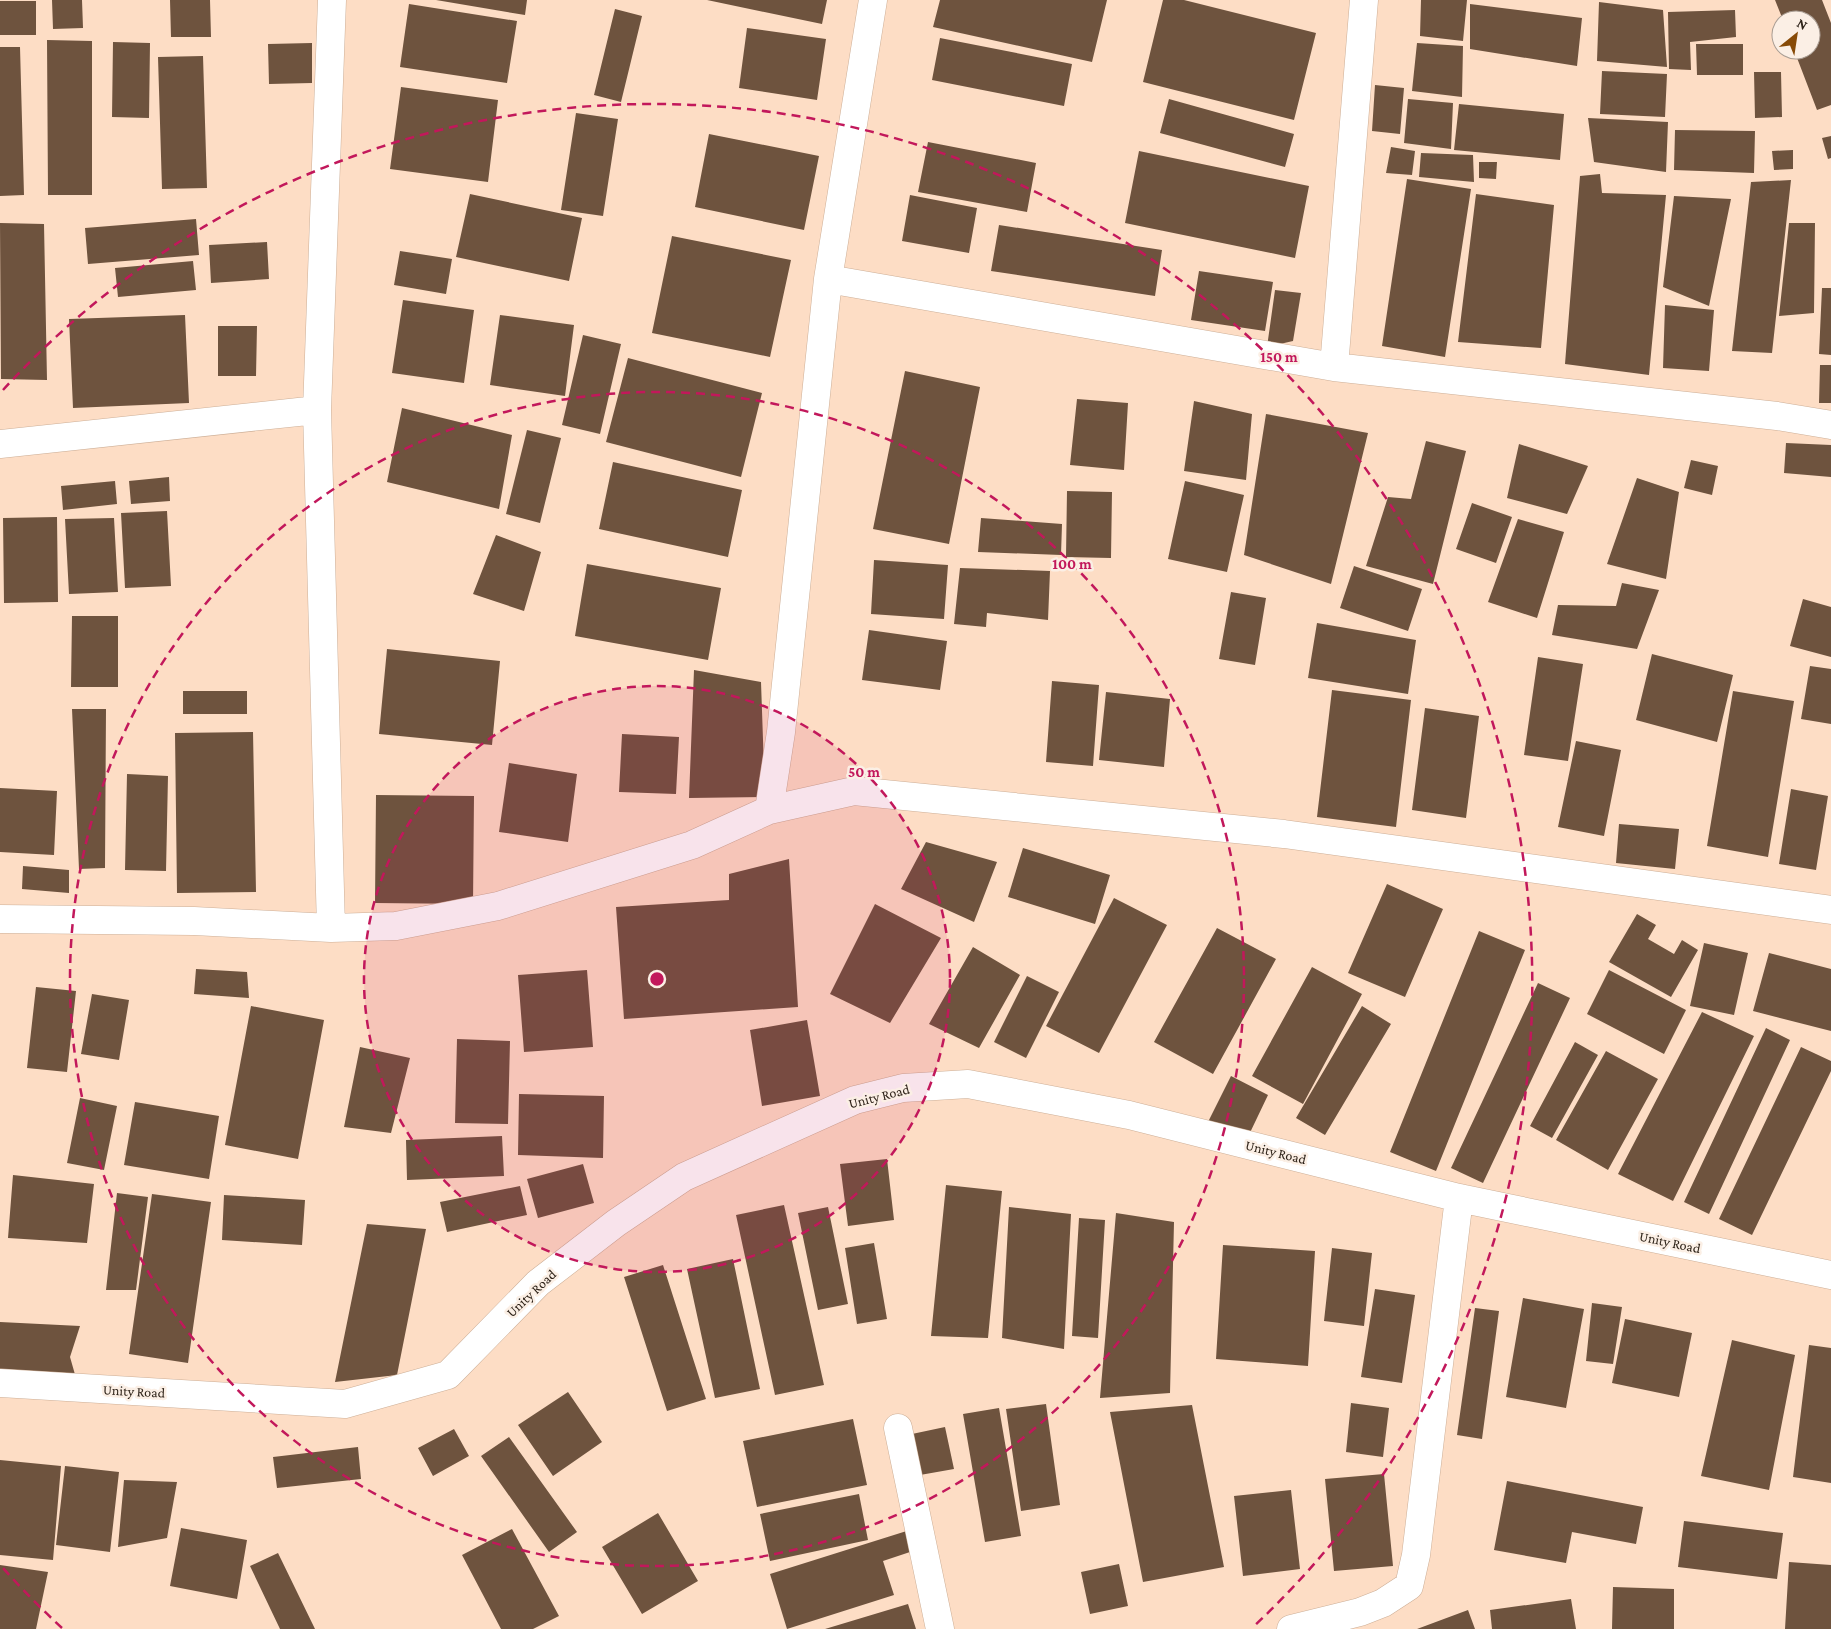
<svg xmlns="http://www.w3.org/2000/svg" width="1831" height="1629" viewBox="0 0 1831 1629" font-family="'Crimson Pro',serif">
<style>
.building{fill:#6e533e}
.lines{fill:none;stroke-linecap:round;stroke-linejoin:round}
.street-casing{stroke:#cdaf97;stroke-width:29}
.street{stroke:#fff;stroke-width:28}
.ring{fill:none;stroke:#c2185b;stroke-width:2.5;stroke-dasharray:9 6}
.labels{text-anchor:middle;stroke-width:5;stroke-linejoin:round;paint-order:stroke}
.street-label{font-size:14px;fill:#2e2319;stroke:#fbefe5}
.centre{fill:#c2185b;stroke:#fbefe5;stroke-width:2.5}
.ring-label{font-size:15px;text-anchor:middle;font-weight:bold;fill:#c2185b;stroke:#fbefe5;stroke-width:5;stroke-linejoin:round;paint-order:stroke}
</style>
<rect width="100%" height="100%" fill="#fdddc5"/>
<path class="building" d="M52,0H82L83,28L53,29Z
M170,0H210L211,37H171Z
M436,0H527L525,15Z
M707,0H827L822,24Z
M940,0H1107L1092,62L933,27Z
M1163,0H1184L1316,33L1294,120L1143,82Z
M1421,0H1467L1463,41L1420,36Z
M1775,0H1822L1831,23V105L1817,110L1794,50H1811V20H1783Z
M0,1H36V35H0Z
M1599,2L1663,10L1667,67L1597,61Z
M409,4L517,21L507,83L400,67Z
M1470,4L1582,18L1577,66L1470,49Z
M615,9L642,16L621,102L594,95Z
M1735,10L1736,37L1690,42L1691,70L1669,69L1668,12Z
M747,28L826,39L817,100L739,88Z
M940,38L1072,64L1064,106L932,80Z
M47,40L92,41V195H48Z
M113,42L150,43L149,118L112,117Z
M312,43V83L269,84L268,44Z
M1417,43L1463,46L1462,97L1412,91Z
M1696,44H1743V75H1697Z
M0,47H20L24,195L0,196Z
M203,56L207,188L162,189L158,57Z
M1602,71L1667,74L1665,117L1600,114Z
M1754,72H1781L1782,117L1755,118Z
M1375,85L1404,88L1400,134L1372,131Z
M401,87L498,100L488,182L390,169Z
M1169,99L1294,134L1285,167L1160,133Z
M1408,99L1453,103L1451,149L1404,143Z
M1459,104L1564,114L1560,160L1454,150Z
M576,113L618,119L603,216L561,210Z
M1588,118L1668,122L1666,172L1594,162Z
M1675,130L1755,131L1754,173L1674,170Z
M709,134L819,156L804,230L695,207Z
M1831,136V158L1828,159L1822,138Z
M928,142L1036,163L1027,212L918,192Z
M1391,147L1415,151L1412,175L1386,173Z
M1793,150V169L1774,170L1772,151Z
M1139,151L1309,186L1295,258L1125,223Z
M1421,153L1473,155L1474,182L1419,177Z
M1479,162H1497L1496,179L1479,178Z
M1600,174L1602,193L1666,195L1649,375L1565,364L1580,176Z
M1407,179L1471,189L1445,357L1382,346Z
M1791,180L1772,353L1732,351L1751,182Z
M470,194L582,218L569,281L456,257Z
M1476,194L1554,205L1541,348L1458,342Z
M910,195L977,208L969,253L902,241Z
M1674,196L1731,199L1709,306L1663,287Z
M196,219L199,255L88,264L85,228Z
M0,223L44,224L47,380L1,379Z
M1789,223H1815L1814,313L1779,316Z
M999,225L1162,250L1155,296L991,271Z
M672,236L791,260L770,357L652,333Z
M267,242L269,279L211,283L209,245Z
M400,251L452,259L446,294L394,285Z
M193,261L196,290L118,297L115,268Z
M1199,271L1273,282L1265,331L1191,320Z
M1822,288H1831V355L1819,354Z
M1275,290L1301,293L1293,341L1267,347Z
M403,300L474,310L464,383L392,373Z
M1665,305L1714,310L1709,371L1663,368Z
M185,315L189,403L73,408L69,319Z
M500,315L574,325L565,396L490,385Z
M218,326H257L256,376H218Z
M583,335L621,344L600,434L562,425Z
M628,358L762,393L741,477L606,442Z
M1820,365H1831V403H1819Z
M905,371L980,387L949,544L873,529Z
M1077,399L1128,403L1124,470L1070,465Z
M1194,401L1252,414L1246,480L1184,471Z
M402,408L512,435L499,509L387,482Z
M1266,414L1368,433L1331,584L1244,555Z
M527,430L561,438L540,523L506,514Z
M1426,441L1466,451L1433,584L1366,566L1388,497L1411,499Z
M1786,443L1831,445V477L1784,473Z
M1519,444L1588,466L1567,514L1507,498Z
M1691,460L1718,466L1712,495L1684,488Z
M613,462L742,490L728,557L599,529Z
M169,477L170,501L131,504L129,481Z
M1637,478L1679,492L1666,579L1607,564Z
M115,481L117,504L63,510L61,486Z
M1185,481L1244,495L1227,572L1168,559Z
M1067,491L1112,492L1111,558L1066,557Z
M1472,503L1512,517L1496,563L1456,549Z
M167,511L171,586L125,588L121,513Z
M57,517L58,602L4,603L3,518Z
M114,518L118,592L69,594L65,519Z
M981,518L1062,524L1061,555L978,552Z
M1518,519L1564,532L1537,618L1488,602Z
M496,535L541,552L524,611L473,594Z
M874,560L948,565L944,619L871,614Z
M587,564L721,588L708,660L575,636Z
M1354,566L1422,589L1408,631L1340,608Z
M960,568L1050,571L1048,620L987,613L986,627L954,624Z
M1622,583L1659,590L1637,649L1552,635L1558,605L1616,606Z
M1231,592L1266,598L1255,665L1219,659Z
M1803,599L1831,607V657L1790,646Z
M72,616H118V687H71Z
M1317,623L1416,640L1408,694L1308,678Z
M869,630L947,641L940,690L862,680Z
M387,649L500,661L492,745L379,734Z
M1652,654L1733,675L1717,742L1636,720Z
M1538,657L1583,664L1568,761L1524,755Z
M1810,666L1831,669V724L1801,719Z
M694,670L761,682L765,797L689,798Z
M1052,681L1099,685L1093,766L1046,762Z
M1332,690L1411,700L1396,827L1317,817Z
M183,691H247V714H183Z
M1733,691L1794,701L1768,857L1707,846Z
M1106,692L1170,699L1164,767L1099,760Z
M1425,708L1479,716L1466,818L1412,810Z
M72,709H106L105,868L79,869Z
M253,732L256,892L177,893L175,733Z
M622,734L679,737L676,794L619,792Z
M1576,741L1621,750L1604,836L1558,827Z
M509,763L577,774L568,842L499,832Z
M127,774L168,776L166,871L125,870Z
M0,788L57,791L54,855L0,852Z
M1791,789L1828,796L1816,870L1779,864Z
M376,795L474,796L473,904L375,903Z
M1619,824L1679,829L1675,869L1616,863Z
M926,842L997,862L974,922L901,889Z
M1023,848L1110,875L1095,924L1008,897Z
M789,859L798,1007L624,1019L616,907L729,900V874Z
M23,866L69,870V893L22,889Z
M1387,884L1443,909L1405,997L1348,973Z
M1114,898L1167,925L1099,1053L1046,1026Z
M875,904L941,938L890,1023L830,994Z
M1637,914L1656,925L1648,939L1674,954L1682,940L1698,950L1671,997L1609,962Z
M1217,928L1276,959L1213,1074L1154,1042Z
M1479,931L1525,950L1436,1171L1390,1152Z
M1704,943L1748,953L1734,1015L1690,1006Z
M973,947L1020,975L979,1048L929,1024Z
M1769,953L1831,969V1031L1753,1011Z
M1312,967L1362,994L1303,1104L1252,1076Z
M196,969L247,972L249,998L194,994Z
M587,970L593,1047L524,1052L518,975Z
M1609,970L1686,1010L1664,1054L1587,1014Z
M1027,976L1059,992L1026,1058L994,1042Z
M1538,983L1570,998L1483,1183L1451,1168Z
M36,987L76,991L67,1072L27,1068Z
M92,994L129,1000L119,1060L81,1054Z
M251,1006L324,1020L298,1159L225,1145Z
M1362,1006L1391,1024L1325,1135L1296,1118Z
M1702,1012L1754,1036L1673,1201L1618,1174Z
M807,1020L820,1096L762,1106L750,1030Z
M1766,1028L1790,1040L1709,1214L1684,1202Z
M457,1039L510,1041L508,1124L455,1123Z
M1575,1042L1598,1055L1552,1138L1530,1126Z
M360,1047L410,1058L391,1133L344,1127Z
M1801,1047L1831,1061V1071L1752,1235L1719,1219Z
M1606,1051L1658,1079L1608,1170L1556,1140Z
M1231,1076L1268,1095L1246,1141L1208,1122Z
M519,1094L604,1096L603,1158L518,1155Z
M80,1098L117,1106L104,1170L67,1163Z
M135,1102L219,1116L209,1179L124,1165Z
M502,1136L504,1176L407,1180L406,1140Z
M887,1159L894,1220L848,1226L840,1164Z
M583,1164L594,1203L538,1218L527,1179Z
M13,1175L94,1184L87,1243L8,1238Z
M946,1185L1002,1191L988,1338L931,1336Z
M520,1186L527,1215L447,1232L440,1202Z
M117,1193L148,1197L136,1290H106Z
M152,1194L211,1202L188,1363L129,1354Z
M224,1195L305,1200L302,1245L222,1240Z
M784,1205L824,1385L775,1395L736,1215Z
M828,1207L848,1304L818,1310L798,1213Z
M1009,1207L1071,1214L1064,1349L1002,1338Z
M1116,1213L1174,1222L1170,1393L1100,1398Z
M1079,1218L1105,1220L1098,1338L1072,1336Z
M367,1224L426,1229L397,1375L335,1382Z
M874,1243L887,1319L857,1324L845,1248Z
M1223,1245L1315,1251L1308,1366L1216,1359Z
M1332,1248L1372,1253L1364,1326L1324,1321Z
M733,1259L760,1389L715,1398L687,1269Z
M663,1265L706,1399L667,1411L624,1277Z
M1375,1289L1415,1295L1402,1383L1361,1377Z
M1523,1298L1584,1309L1566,1408L1506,1397Z
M1592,1303L1622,1307L1613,1364L1586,1361Z
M1475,1308L1499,1311L1482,1439L1457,1435Z
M1625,1319L1692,1333L1679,1397L1612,1383Z
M0,1322L80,1326L70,1357L78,1385L0,1378Z
M1732,1340L1795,1355L1769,1490L1701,1476Z
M1809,1345L1831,1348V1483L1793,1477Z
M568,1392L602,1442L553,1476L518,1425Z
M1351,1403L1389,1408L1383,1457L1346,1452Z
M1046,1404L1060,1505L1021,1511L1006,1409Z
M1192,1405L1224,1567L1143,1582L1110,1412Z
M999,1408L1021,1536L985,1542L963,1414Z
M853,1419L867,1485L757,1507L743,1441Z
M945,1427L954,1469L920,1475L912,1434Z
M454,1429L469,1456L433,1476L418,1448Z
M509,1437L577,1532L549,1552L481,1456Z
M358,1447L361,1479L277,1488L273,1457Z
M0,1460L61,1466L53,1560L0,1555Z
M65,1466L119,1472L110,1552L56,1545Z
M1384,1474L1393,1566L1334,1571L1325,1479Z
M124,1480L177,1482L167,1538L118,1547Z
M1507,1481L1643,1507L1636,1544L1572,1532L1566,1563L1494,1550Z
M1291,1490L1300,1569L1243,1576L1234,1496Z
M859,1494L868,1540L770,1561L760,1514Z
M658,1513L698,1581L642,1614L602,1547Z
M1684,1521L1783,1533L1777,1579L1678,1567Z
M181,1528L247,1540L237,1599L170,1586Z
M512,1529L559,1616L533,1629H501L462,1555Z
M913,1529L919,1549L883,1561L894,1595L787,1629L770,1574Z
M278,1553L315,1629H280L250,1566Z
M1789,1562L1831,1565V1629H1785Z
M1119,1564L1128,1606L1090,1614L1081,1572Z
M0,1565L48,1572L36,1629H0Z
M1613,1587L1674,1589V1629H1612Z
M1571,1599L1576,1629H1492L1490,1610Z
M908,1604L916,1629H825Z
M1468,1610L1475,1629H1417Z"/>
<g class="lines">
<defs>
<path id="street" d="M828,279L1334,367L1777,416L1831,425
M1334,367L1364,0
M0,444L317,410
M769,810L781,732L828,279L873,0
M0,919L194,921L331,928L396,926L498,906L692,845L769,810L854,791L1284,834L1831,910
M331,928L317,410L332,0
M0,1383L345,1404L448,1375L538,1283L616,1223L684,1177L855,1100L903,1088L968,1084L1129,1115L1459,1198L1831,1275
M898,1428L940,1629
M1291,1629L1360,1612L1383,1603L1409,1586L1416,1555L1459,1198"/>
</defs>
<use href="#street" class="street-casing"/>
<use href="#street" class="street"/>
</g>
<circle cx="657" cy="979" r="293" fill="#c2185b" fill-opacity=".12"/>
<g class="ring">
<circle cx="657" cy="979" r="293"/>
<circle cx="657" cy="979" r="587"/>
<path d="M62 1628A880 880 0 0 1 3 1568M3 390A880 880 0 1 1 1252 1628"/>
</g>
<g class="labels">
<g class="street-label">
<text transform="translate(879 1096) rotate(-14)" y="5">Unity Road</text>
<text transform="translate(1276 1152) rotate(14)" y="5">Unity Road</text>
<text transform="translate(1670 1242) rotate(12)" y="5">Unity Road</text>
<text transform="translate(531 1293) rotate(-43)" y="5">Unity Road</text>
<text transform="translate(134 1391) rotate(3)" y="5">Unity Road</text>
</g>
</g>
<circle cx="657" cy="979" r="8" class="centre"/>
<g class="ring-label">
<text x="1279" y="362">150 m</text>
<text x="1072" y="569">100 m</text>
<text x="864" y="777">50 m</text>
</g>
<g transform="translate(1796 35) rotate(30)"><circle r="24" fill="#fbefe5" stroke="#a99d93"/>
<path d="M0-4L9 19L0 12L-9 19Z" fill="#874a07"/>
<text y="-8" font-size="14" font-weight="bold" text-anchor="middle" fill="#2e2319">N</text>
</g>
</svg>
